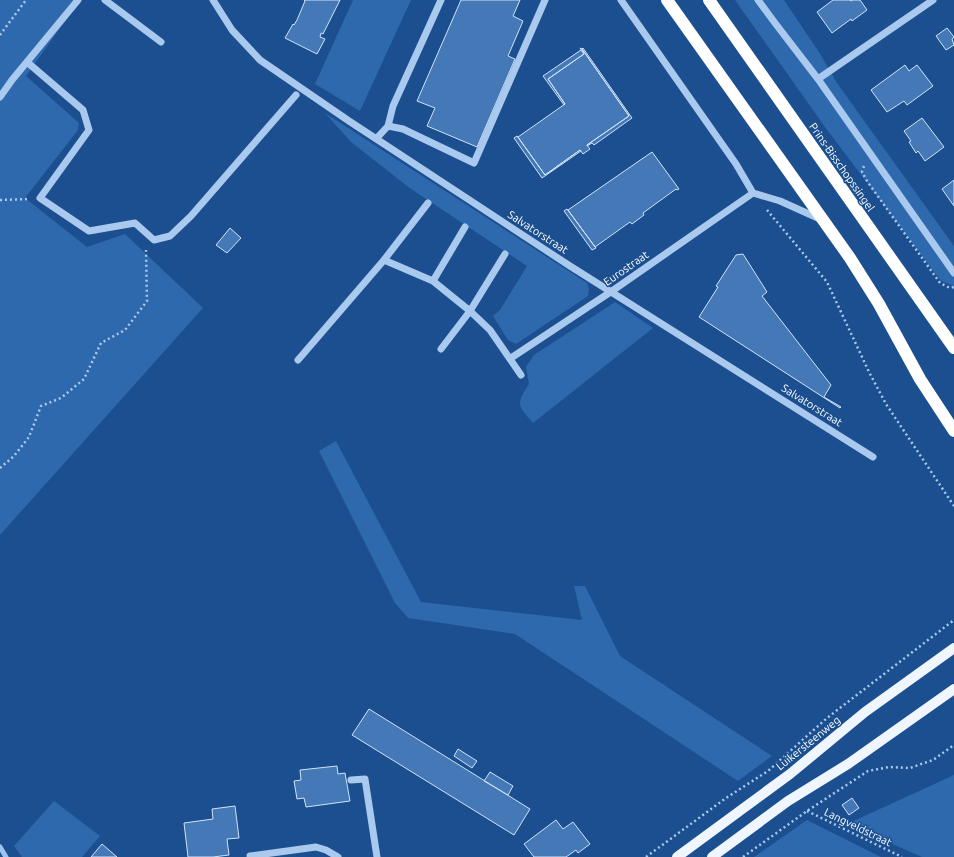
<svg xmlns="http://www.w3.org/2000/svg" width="954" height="857" viewBox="0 0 954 857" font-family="Ubuntu,sans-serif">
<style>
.green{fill:#2e69ad}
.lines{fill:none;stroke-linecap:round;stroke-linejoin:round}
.stream{stroke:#9cc4f0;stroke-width:5}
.building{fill:#4478b7;stroke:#cfe3fa}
.path{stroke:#a9c9ee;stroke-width:2.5;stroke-dasharray:2 3;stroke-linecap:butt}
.minor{stroke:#a9c9ee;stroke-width:7}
.major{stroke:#f0f6ff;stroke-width:10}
.highway{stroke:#fff;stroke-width:12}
.labels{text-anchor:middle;stroke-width:3;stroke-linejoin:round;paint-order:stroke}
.street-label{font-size:11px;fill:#fff;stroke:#1b4f8f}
</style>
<rect width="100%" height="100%" fill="#1b4f8f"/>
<path class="green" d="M0,0H80L26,76L79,123L78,130L25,198L87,247L125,234L203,308L0,535Z
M353,0H411L360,111L315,84Z
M735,0H784L819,52L837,83L954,246V286L941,281L825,127Z
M325,113L587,283L589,289L588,296L516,344L508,340L493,316L500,310L527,266L411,189L351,142Z
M615,302L653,328L533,423C517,405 516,404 529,384L526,367L534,355Z
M336,441L421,602L582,620L574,586H585L620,656L772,756L738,781L515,634L408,618L395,603L319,451Z
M954,775V857H922L847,824Z
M54,801L100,836L82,857H22L14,846Z
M807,820L881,857H754Z"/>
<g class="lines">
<path class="stream" d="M0,847L6,857"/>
</g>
<path class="building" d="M304,0H340L323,34L321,33L320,37L325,39L317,54L285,38L293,24L294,25L297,20L305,1Z
M461,0H520L513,16L523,21L508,56L515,59L477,147L427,126L435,108L417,101Z
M833,0H850L851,1L853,0H860L867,10L852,21L851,19L832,33L817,12Z
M947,28L954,37L952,39L954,45L946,50L936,36Z
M580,48L582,49L629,116L587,145L590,149L583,154L580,150L545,175L518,137L565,104L548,79L584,54Z
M583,48L632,118L594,145L592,143L587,146V145L629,116L582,49Z
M581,50L584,54L548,79L565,104L564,105L543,76Z
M905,65L909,71L917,65L933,86L907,105L904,101L887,112L871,90Z
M922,118L944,147L925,161L918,151L916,153L909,142L911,141L904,131Z
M517,136L545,175L580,150L581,151L542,178L514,138Z
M652,152L679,189L677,190L676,189L643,213L644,215L632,224L630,222L595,247L568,210Z
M954,180V206L942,189Z
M567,209L596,248L592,250L564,211Z
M230,228L241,238L227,253L216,245Z
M743,254L767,292L762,296L831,385L824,397L841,407L840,408L699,317L718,287L716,286L736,255Z
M369,709L530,809L514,835L352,735Z
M458,749L477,761L472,768L454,756Z
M337,766L338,774L345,773L350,801L306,807L304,798L297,799L294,781L301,780L300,770Z
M490,772L513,786L508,795L484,781Z
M852,798L859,808L849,815L842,805Z
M235,806L239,838L227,839L229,855L213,857H188L184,823L213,819L212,809Z
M556,820L563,829L573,822L590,844L578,853L576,850L566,857H534L524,844Z
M102,844L117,857H91Z"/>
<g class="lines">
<path class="path" d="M0,35L26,0
M864,166L862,172L867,181L940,283L950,288L954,287
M0,200L29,199
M767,210L827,282L869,372L886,404L954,506
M0,468L14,456L29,437L41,406L61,398L84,379L101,343L125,330L147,301L146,250
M807,811L902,857
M646,857L726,798L768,771L827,718L954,620
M743,857L807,811L868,771L889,767L910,768L933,760L954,745"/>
<path class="minor" d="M105,0L161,42
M213,0L232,30L260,60L349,121L570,266L873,457
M621,0L736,164L753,193L780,201L820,219
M758,0L775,23L818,79L954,273
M27,62L83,110L89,130L40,198L89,231L135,223L154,240L170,236L191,216L296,95
M818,79L933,0
M0,97L12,80L78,0
M388,126L393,106L441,0
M376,139L388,126L403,129L474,163L545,0
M384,260L433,281L470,311L490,330L521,375
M433,281L465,227
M441,349L470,311L505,254
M511,358L612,291L753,193
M298,360L384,260L428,203
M351,780L365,779L377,857
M250,856L316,847L326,850L338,857"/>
<path class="major" d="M677,857L790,774L865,712L954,648
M712,857L788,801L848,764L954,689"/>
<path class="highway" d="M667,0L850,258L879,304L920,379L954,431
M709,0L954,348"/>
</g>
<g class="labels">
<g class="street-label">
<text transform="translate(842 167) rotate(55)" y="4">Prins-Bisschopssingel</text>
<text transform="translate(538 232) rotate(33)" y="4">Salvatorstraat</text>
<text transform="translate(626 268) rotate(-35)" y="4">Eurostraat</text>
<text transform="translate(812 405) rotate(32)" y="4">Salvatorstraat</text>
<text transform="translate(808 743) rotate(-39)" y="4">Luikersteenweg</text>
<text transform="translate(858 827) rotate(26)" y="4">Langveldstraat</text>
</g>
</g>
</svg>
